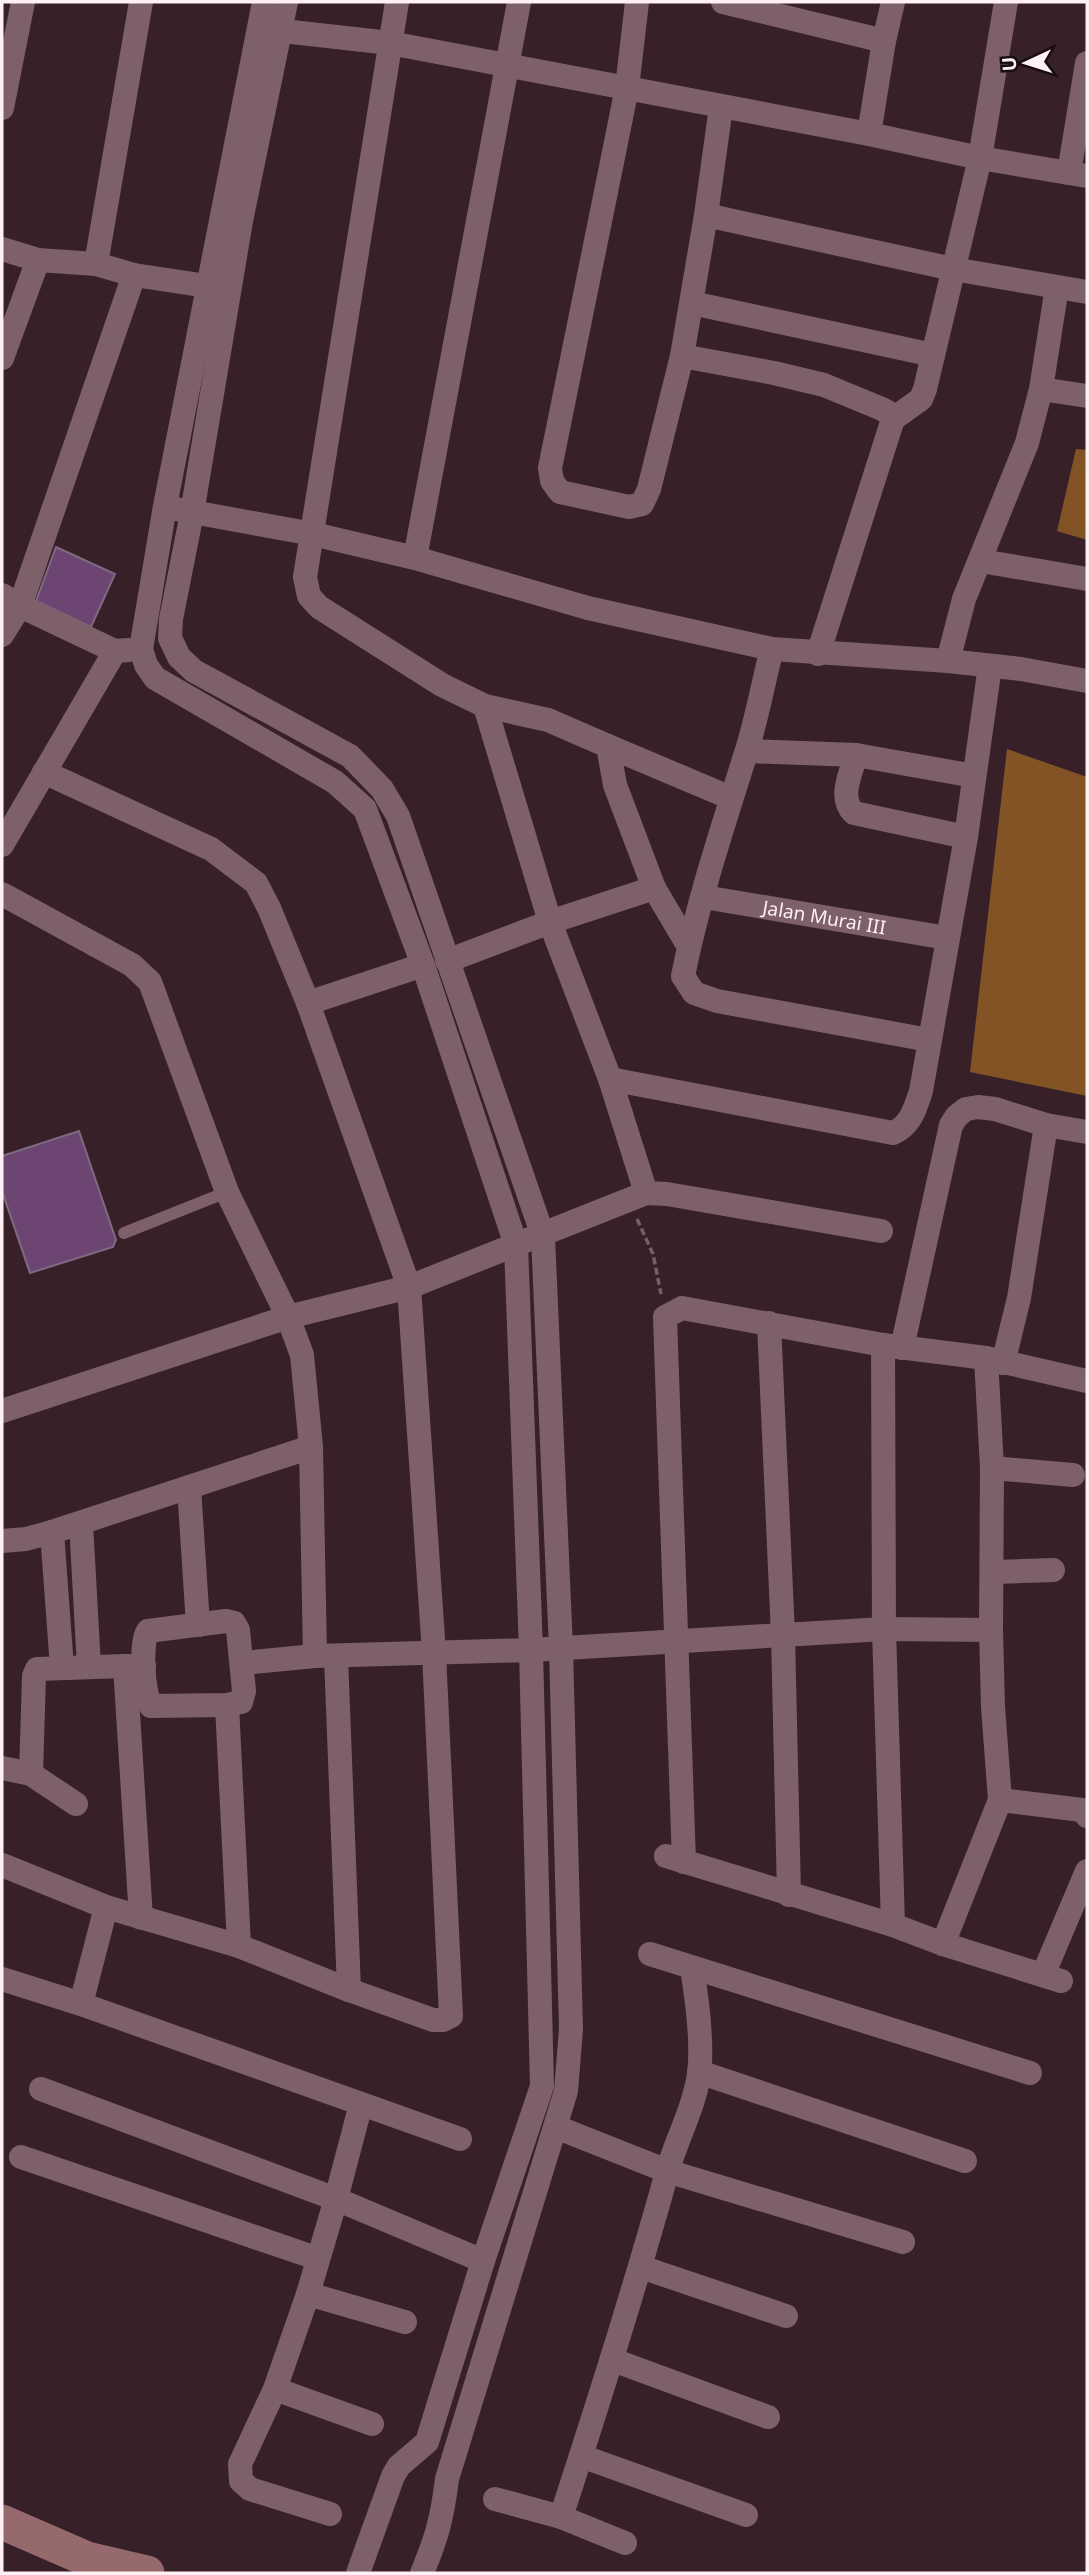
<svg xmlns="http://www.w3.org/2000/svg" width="1089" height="2575" viewBox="0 0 1089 2575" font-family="'Noto Sans',sans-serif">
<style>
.forest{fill:#825325}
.building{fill:#6d4573;stroke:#7e6b81;stroke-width:2}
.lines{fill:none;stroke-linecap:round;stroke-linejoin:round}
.path{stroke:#746067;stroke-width:3.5;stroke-dasharray:7 3.5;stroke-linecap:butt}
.lane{stroke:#7d606a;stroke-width:12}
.street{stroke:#7d606a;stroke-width:24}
.secondary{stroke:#966a6d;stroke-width:35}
.labels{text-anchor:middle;stroke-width:5;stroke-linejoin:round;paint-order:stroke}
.street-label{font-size:19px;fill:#fef0f4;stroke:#180d11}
</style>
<rect width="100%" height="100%" fill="#382029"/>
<path class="forest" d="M1076,449L1087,450V540L1057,531Z
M1007,749L1087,777V1096L970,1072Z"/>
<path class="building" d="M56,547L115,574L91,627L36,601Z
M79,1131L116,1240L113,1247L30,1273L2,1191V1156Z"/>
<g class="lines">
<path class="path" d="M637,1219L653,1254L661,1294"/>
<path class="lane" d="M124,1233L227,1192"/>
<g class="street">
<path d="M264,2L165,506L141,649L146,665L155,678L335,782L365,809L423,965L516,1245L531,1650L542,2086L483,2261L427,2442L399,2466L393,2476L358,2573"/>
<path d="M286,2L241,221L192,513L171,619L170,638L179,657L194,671L350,756L382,789L398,816L543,1236L561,1648L571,2029L566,2091L447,2479C442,2519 437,2537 422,2573"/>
<path d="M397,2L305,577L309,596L319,607L442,685L485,706L550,922L610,1079L646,1193"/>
<path d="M637,2L627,88L550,468L552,481L560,492L629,507L642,504L649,489L682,356L706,215L721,107"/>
<path d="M723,2L884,41"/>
<path d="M265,29L390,43L869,134L980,158L1087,176"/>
<path d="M2,108L23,2"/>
<path d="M869,134L884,41L893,2"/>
<path d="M1069,173L1087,63"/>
<path d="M706,215L953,269L1087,292"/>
<path d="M2,249L38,260L96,264L134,275L207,286"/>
<path d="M96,264L141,2"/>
<path d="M692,303L933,355"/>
<path d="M682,356L774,373L824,385L882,409L889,413L893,419"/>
<path d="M2,358L38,260"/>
<path d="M1041,389L1087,396"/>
<path d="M176,509L313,534L415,558L588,608L772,649L948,661L1021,669L1087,681"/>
<path d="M415,558L519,2"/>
<path d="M981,561L1087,579"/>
<path d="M2,595L20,606L115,651L129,650"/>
<path d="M2,635L20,606L134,275"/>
<path d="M772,649C763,683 757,719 746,753C723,826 698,901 683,976L694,993L717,1001L929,1040"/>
<path d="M818,654L893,419L921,399L925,389L980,158L1006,2"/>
<path d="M948,661L964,599L1027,443L1041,389L1057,287"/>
<path d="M485,706L548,720L608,746L615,785L654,888L689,947"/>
<path d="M608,746L731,798"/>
<path d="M747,751L856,755L974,776"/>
<path d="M856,755C851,773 838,798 854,813L966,837"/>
<path d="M2,845L115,651"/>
<path d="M2,894L132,965L150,982L227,1192L288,1317L302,1355L311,1447L315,1656"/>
<path id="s1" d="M704,897L947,938"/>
<path d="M447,961L550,922L654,888"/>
<path d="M308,1003L423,965"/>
<path d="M610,1079L893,1133C911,1125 915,1109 921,1091L966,837L990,666"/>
<path d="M769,1323L783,1635L789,1895"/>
<path d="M883,1345L884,1629L893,1925"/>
<path d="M902,1348L951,1125L957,1116L966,1109L978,1107L995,1109L1046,1125L1087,1132"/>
<path d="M1003,1363L1019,1298L1046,1125"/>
<path d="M2,1411L288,1317L409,1287L646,1193L667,1194L881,1231"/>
<path d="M992,1468L1073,1475"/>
<path d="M189,1487L198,1625"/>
<path d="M81,1523L89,1667"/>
<path d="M52,1532L62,1668"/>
<path d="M2,1541L26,1539L52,1532L311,1447"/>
<path d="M993,1572L1053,1570"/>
<path d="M226,1621L234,1623L238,1630L244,1691L241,1702L227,1705L151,1706C143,1694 140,1642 148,1631Z"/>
<path d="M336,1657L349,1990"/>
<path d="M243,1663L315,1656L531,1650L884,1629L991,1630L992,1468L986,1358"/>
<path d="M227,1705L239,1946"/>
<path d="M2,1768L31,1774L76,1804"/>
<path d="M31,1774L34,1676L37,1669L125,1666"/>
<path d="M1000,1800L1082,1810L1087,1816"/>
<path d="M666,1856L893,1925L943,1944L1061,1981"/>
<path d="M684,1862L665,1317L682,1308L883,1345L986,1358L1087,1381"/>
<path d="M2,1865L106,1907L239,1946L349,1990L433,2020H443L451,2016L434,1653L409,1287L308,1003L269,908L256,883L211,849L44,772"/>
<path d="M141,1918L125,1666H144"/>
<path d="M943,1944L1000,1800L993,1707L991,1630"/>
<path d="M650,1954L1030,2073"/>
<path d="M1043,1975L1087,1871"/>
<path d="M2,1979L81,2004L106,1907"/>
<path d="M81,2004L460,2139"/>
<path d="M699,2072L965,2161"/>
<path d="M41,2089L336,2199L483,2261"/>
<path d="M556,2127L667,2171L903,2242"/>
<path d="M21,2157L316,2258"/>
<path d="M641,2267L786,2316"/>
<path d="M308,2294L405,2322"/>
<path d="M613,2360L768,2417"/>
<path d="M275,2389L372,2424"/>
<path d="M581,2456L746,2515"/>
<path d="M495,2499L561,2517C598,2404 634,2291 666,2176C675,2142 694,2109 699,2074C703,2044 697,1999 692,1968"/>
<path d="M330,2514L250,2489L241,2481L240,2464L275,2389L308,2294L336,2199L361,2104"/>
<path d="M561,2517L625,2543"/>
</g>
<path class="secondary" d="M2,2522L87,2559L147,2573"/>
</g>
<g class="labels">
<g class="street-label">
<text dy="7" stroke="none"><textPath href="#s1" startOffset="122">Jalan Murai III</textPath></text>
</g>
</g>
<rect width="1089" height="2575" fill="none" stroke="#fef0f4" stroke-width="7"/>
<g transform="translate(1026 63) rotate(266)" stroke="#180d11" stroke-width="5" paint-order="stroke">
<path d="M0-5L12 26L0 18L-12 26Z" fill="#fef0f4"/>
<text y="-10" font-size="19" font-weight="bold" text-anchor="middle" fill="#fef0f4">U</text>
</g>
</svg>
